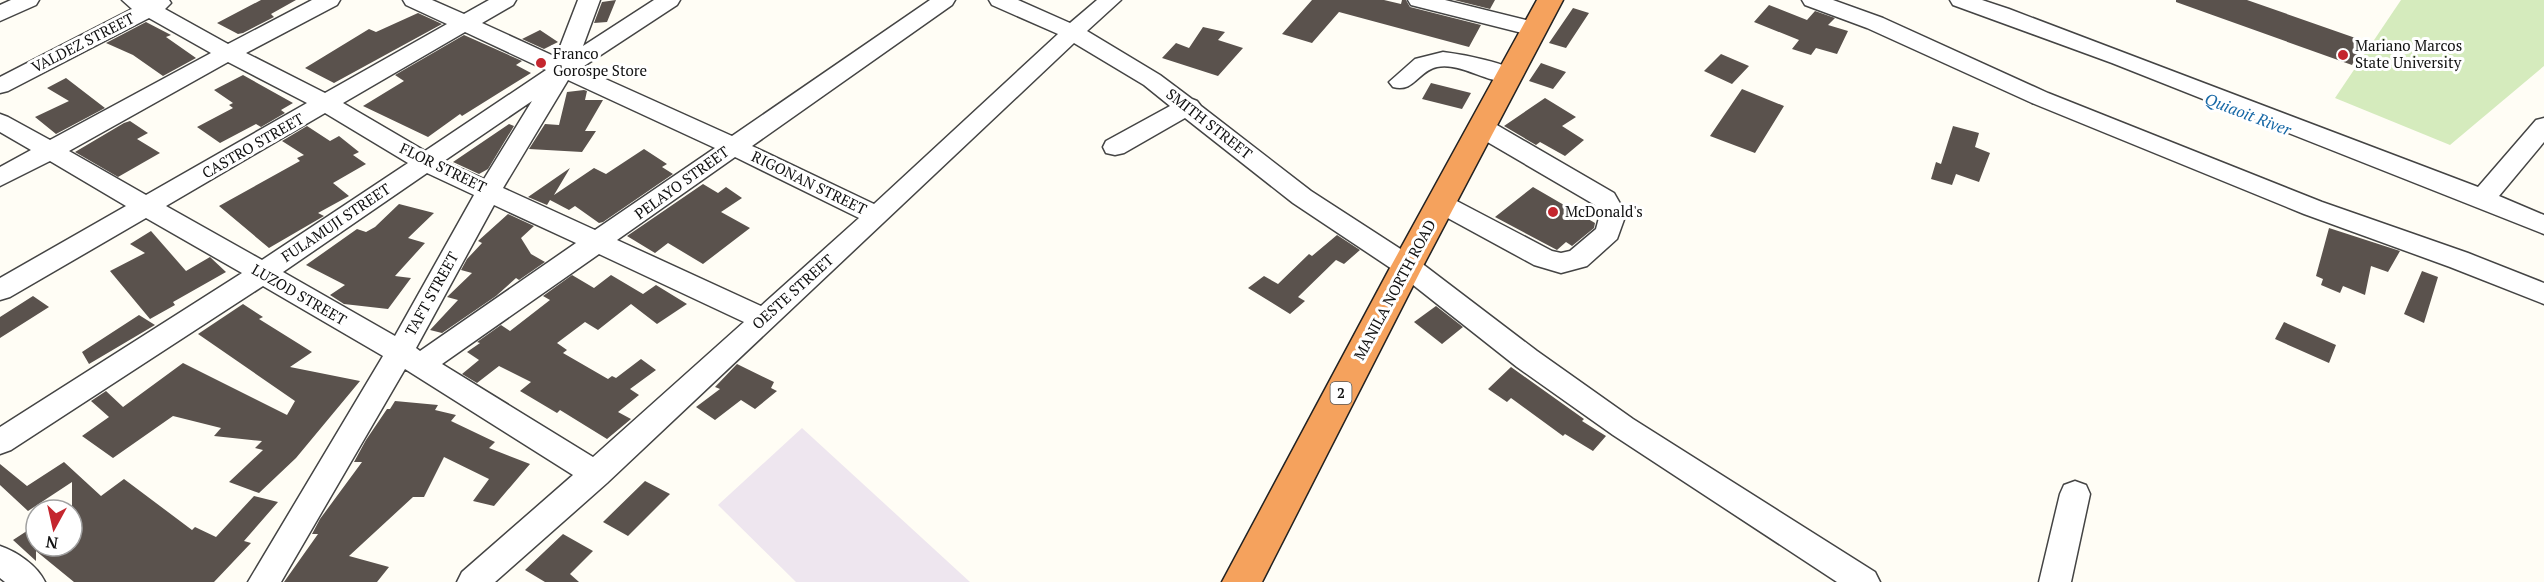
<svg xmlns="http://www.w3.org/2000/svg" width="2544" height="582" viewBox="0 0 2544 582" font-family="'PT Serif',serif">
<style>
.industrial{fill:#eee6ef}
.green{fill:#d5ebbd}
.building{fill:#5a524d}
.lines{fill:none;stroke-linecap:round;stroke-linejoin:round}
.minor-casing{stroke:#444;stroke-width:3}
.highway-casing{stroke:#222;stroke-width:3}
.minor{fill:#fff;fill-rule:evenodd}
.highway{fill:#f5a25d;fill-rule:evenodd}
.poi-dot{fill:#c4262e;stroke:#fff;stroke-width:2}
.labels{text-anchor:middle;stroke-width:6;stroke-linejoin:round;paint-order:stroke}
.shield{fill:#fff;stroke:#585858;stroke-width:1.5}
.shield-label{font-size:14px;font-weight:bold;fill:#111}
.street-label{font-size:15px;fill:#111;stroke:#fff}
.poi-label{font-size:15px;fill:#111;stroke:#fff;text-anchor:start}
.water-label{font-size:16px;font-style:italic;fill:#1768a6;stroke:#fff}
</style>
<rect width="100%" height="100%" fill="#fffdf5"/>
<path class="industrial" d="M802,428L970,582H796L718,505Z"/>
<path class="green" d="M2401,0H2544V66L2450,145L2335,98Z"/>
<path class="building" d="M261,0H296L271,14L274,17L243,33L238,34L217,23Z
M616,0L607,22L594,23L602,2Z
M1312,0H1384L1401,4L1402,0H1406L1410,7L1481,25L1469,47L1339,12L1312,43L1282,34Z
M1454,0H1495L1490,9Z
M2176,0H2247L2364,41L2352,65L2176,2Z
M1769,5L1807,20L1815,11L1835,18L1828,25L1848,31L1837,54L1816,48L1811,55L1792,49L1799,40L1754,22Z
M1573,8L1589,13L1566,48L1549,43Z
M418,13L442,24L334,83L305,68L369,29L376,32Z
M146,22L171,35L166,37L196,58L163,76L133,55L106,43Z
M1203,27L1225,32L1218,40L1243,48L1218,76L1162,58L1176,43L1189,48Z
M540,30L558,42L544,49L522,39Z
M464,35L522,61L516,65L531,73L462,116L460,114L428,137L363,106L404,81L395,75Z
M1721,54L1749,66L1732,84L1704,71Z
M1541,63L1566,72L1553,89L1529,81Z
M243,75L293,103L281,110L285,113L261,127L256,124L220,143L197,127L233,108L229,105L233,103L214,90Z
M66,78L105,108L56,134L35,117L69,101L47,88Z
M1431,83L1471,93L1462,109L1422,99Z
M1742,89L1784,106L1755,153L1710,136Z
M584,90L587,91L585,100H603L585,131H596L582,152L529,149L545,124L559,125L567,92Z
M1545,98L1576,117L1562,126L1584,140L1565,156L1540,142L1536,145L1504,126Z
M130,121L148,133L137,139L160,153L118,177L75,152L124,123Z
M509,124L514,126L488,169L479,174L453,162Z
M307,126L330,141L339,136L359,152L353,155L366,164L333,183L349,196L318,213L324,216L269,248L219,206L300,161L297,158L304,155L282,141Z
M1953,126L1979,133L1975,147L1990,153L1979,182L1956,174L1952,185L1931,179L1936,162L1941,164Z
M644,149L667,164L662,167L673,174L603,222L599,223L575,206L569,210L550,200L547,205L528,197L570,168L554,195L594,168L606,174Z
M703,184L718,193L726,187L742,198L721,212L750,228L703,264L668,243L655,253L627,236Z
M1533,187L1595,223L1594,228L1572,246L1566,242L1557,250L1495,217Z
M399,204L434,213L408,238L425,243L395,276L411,278L388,309L344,304L330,295L345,285L306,265L357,229L366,232L375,227Z
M508,214L534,226L521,238L531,254L545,262L519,280L516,278L496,296L442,333L430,330L458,300L447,297L472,273L461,270L467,259L482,243L478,241Z
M2329,228L2400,251L2388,272L2371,266L2365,295L2343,286L2340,293L2321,285L2323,279L2316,276Z
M151,231L186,271L210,257L226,272L173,302L175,305L150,319L110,271L145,253L130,244Z
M1337,235L1360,250L1344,264L1336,260L1298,297L1305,301L1290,314L1248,288L1264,276L1278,284L1309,254L1312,256Z
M2422,271L2438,277L2424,323L2404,314Z
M572,275L594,288L611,275L643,294L656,285L687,304L657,324L631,304L598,330L585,322L557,343L567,350L563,353L608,379L612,376L616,378L641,359L656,370L630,389L639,395L618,412L631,419L607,439L560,410L557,413L520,391L531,382L499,366L477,383L462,374L479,360L467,352L480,343L477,342L501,325L510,331L550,300L543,296Z
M33,296L49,307L0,338V317Z
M243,304L263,317L259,319L312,352L290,367L360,381L296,458L259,493L229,482L263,450L255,448L262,441L214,436L221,428L173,416L113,458L82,436L109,417L91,401L106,391L123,407L183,363L287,415L295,401L198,334Z
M1436,306L1463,327L1442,344L1414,322Z
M139,315L155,325L89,364L82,352Z
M2284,322L2336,345L2329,363L2275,339Z
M737,364L774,382L771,388L777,391L755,409L741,400L715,420L696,407L720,389L715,387Z
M1511,367L1584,419L1582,421L1606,436L1593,451L1565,434L1563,436L1511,398L1507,402L1488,389Z
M395,401L438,405L435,410L456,415L451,421L495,442L489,448L530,464L494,506L473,501L489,479L444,457L424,497H413L349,556L389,567L377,582H284L318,534H312L320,519L362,462H354L366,440L387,409H390Z
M64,462L101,496L124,479L192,530L195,527L216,537L254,496L278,502L244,541L251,543L214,582H74L36,551V561L13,540L36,525V546H72V482L28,511L0,485V464L27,486Z
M645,481L670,494L628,536L603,522Z
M563,534L593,551L570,574L579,582H545L525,570Z"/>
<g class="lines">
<defs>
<path id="minor" d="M11,0H39L36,5L0,21V5Z
M122,0H169L171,3L165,9L228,44L312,0H340L337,5L246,53L325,93L447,24L406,5L403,0H432L464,14L489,0H516L513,5L482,23L556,57L578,0H600L583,46L654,0H680L677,5L581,68L732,136L930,0H955L952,5L752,146L874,204L1058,34L992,5L989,0H1018L1070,23L1097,0H1121L1087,31L1160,75L1192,99L1197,101L1201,106L1311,191L1416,259L1537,351L1633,419L1875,572L1880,582H1837L1613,435L1517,367L1398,273L1293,203L1185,118L1124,153L1115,155L1106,153L1103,147L1106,141L1170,106L1144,85L1074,43L607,483L495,582H457L462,572L573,475L405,369L281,582H248L383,356L263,286L11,450L0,454V427L242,273L146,218L10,297L0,300V278L126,206L50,161L0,186V167L31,150L0,132V114L8,117L50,140L211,53L149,18L8,91L0,93V77L132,9ZM465,32L546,70L425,151L343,103ZM228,62L307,103L146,195L69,151ZM568,80L715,148L595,230L503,188ZM532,101L484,179L444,161ZM325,113L408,163L262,260L166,206ZM735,157L859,218L761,306L617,240ZM427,173L474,195L395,336L283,272ZM494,205L576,243L420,351L416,348ZM599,254L744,322L593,457L442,364Z
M1408,0H1445L1542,24L1545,29L1542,34L1534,36L1411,5Z
M1802,0H1833L1883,18L2048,93L2322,202L2468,253L2544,283V304L2450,267L2304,214L2032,103L1867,28L1805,5Z
M1950,0H1982L2009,9L2478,187L2536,120L2544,118V142L2499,196L2544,215V234L2112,63L1953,5Z
M1443,52C1459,54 1513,63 1522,76L1518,81C1491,88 1465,62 1437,67C1418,71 1414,93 1393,87L1389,82L1415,59Z
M1481,119L1490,121L1614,193L1626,214L1617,239L1587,266L1561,273L1534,265L1433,210L1429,204L1433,198L1442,195L1451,198L1552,251L1561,253L1570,251L1596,229L1600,214L1595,205L1472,133L1469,127L1472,121Z
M2075,481L2086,485L2090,494L2071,582H2039L2060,494L2064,485Z
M0,546C17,552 37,565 45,582H5L0,578Z"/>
<path id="highway" d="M1537,0H1563L1423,266L1262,582H1222L1391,266Z"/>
</defs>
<use href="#minor" class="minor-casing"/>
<use href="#highway" class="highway-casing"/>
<use href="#minor" class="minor"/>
<use href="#highway" class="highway"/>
</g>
<g class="poi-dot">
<circle cx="2343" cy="55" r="6"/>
<circle cx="541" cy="63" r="6"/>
<circle cx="1553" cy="212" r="6"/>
</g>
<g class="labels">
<rect class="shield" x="1330.5" y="382" width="21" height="22" rx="4.5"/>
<g class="shield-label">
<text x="1341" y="398">2</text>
</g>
<g class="street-label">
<text transform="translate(83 43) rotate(-27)" y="5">VALDEZ STREET</text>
<text transform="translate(1209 124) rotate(38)" y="5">SMITH STREET</text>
<text transform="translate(253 146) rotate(-30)" y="5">CASTRO STREET</text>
<text transform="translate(443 168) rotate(26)" y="5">FLOR STREET</text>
<text transform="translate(682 183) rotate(-36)" y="5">PELAYO STREET</text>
<text transform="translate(809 183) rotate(26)" y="5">RIGONAN STREET</text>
<text transform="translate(336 223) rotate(-34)" y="5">FULAMUJI STREET</text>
<text transform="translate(1395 290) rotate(-62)" y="5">MANILA NORTH ROAD</text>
<text transform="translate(793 292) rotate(-42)" y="5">OESTE STREET</text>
<text transform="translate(432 294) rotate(-61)" y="5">TAFT STREET</text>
<text transform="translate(299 295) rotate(30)" y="5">LUZOD STREET</text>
</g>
<g class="poi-label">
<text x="2355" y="51">Mariano Marcos<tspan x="2355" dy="17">State University</tspan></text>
<text x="553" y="59">Franco<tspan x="553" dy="17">Gorospe Store</tspan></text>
<text x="1565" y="217">McDonald's</text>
</g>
<g class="water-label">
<text transform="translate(2248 114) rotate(21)" y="6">Quiaoit River</text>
</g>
</g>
<g transform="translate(54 528) rotate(188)"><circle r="28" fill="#ffffff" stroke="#a0a0a0" stroke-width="1.5"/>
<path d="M0-4.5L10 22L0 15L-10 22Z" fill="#c4262e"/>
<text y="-9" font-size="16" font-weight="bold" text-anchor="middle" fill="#111111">N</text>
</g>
</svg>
